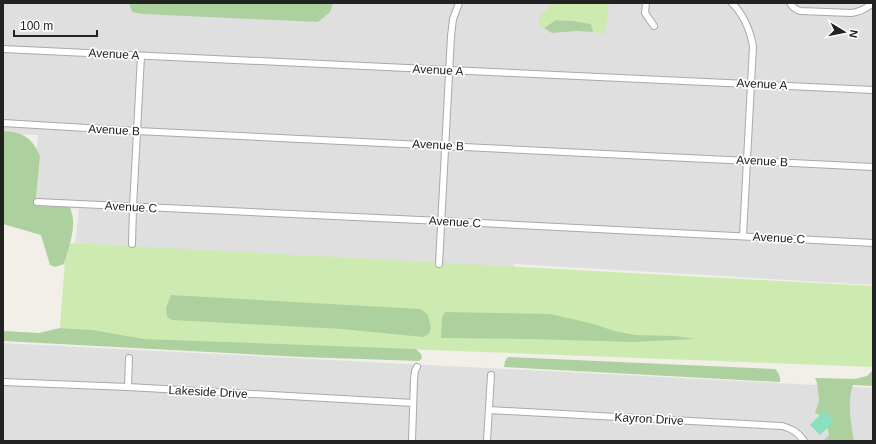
<svg xmlns="http://www.w3.org/2000/svg" width="876" height="444" viewBox="0 0 876 444" font-family="Helvetica,sans-serif">
<style>
.residential{fill:#e0dfdf}
.grass{fill:#cdebb0}
.forest{fill:#add19e}
.pitch{fill:#88e0be}
.lines{fill:none;stroke-linecap:round;stroke-linejoin:round}
.street-casing{stroke:#a9a9a9;stroke-width:8}
.street{stroke:#fff;stroke-width:6}
.labels{text-anchor:middle;stroke-width:3.5;stroke-linejoin:round;paint-order:stroke}
.street-label{font-size:12px;fill:#222;stroke:#fff}
</style>
<rect width="100%" height="100%" fill="#f2efe9"/>
<path class="residential" d="M3,3H873V285L514,264V269L439,264L75,243L79,208L31,212L38,135L3,133Z
M3,343L873,388V441H3Z"/>
<path class="grass" d="M551,3H609L605,34L593,32L591,24C584,23 562,18 556,20C549,22 548,28 539,27V15C544,13 550,8 551,3Z
M75,243L873,286V367L145,339L93,330L60,328L66,244Z"/>
<path class="forest" d="M129,3H333L330,12L318,22L143,14L132,12Z
M556,20L573,21L591,24L593,32L577,31L552,33L544,28Z
M3,131C22,132 32,137 40,156L35,206L70,207C71,211 73,216 73,220C74,234 68,250 64,264L55,267L50,265L41,235L3,224Z
M171,295L421,309L428,315L431,328L429,334L423,337L342,329L172,320L167,317L166,308Z
M445,312L550,314L594,324L614,331L635,335L675,336L696,339L633,342L528,339L441,338L442,318Z
M60,328L93,330L145,339L416,349L421,354L422,358L419,361L302,357L3,341V331L39,333Z
M508,357L775,369C779,373 781,377 780,382L504,367L505,361Z
M873,370V386L853,385C847,400 851,425 854,441H823L829,435L826,418L815,413L819,400L817,383L815,378L855,379L867,376Z"/>
<path class="pitch" d="M824,411L834,422L820,435L810,425Z"/>
<g class="lines">
<defs>
<path id="street" d="M646,3L645,13L654,26
M732,3C744,15 750,30 753,46L743,236
M790,3C793,8 796,10 801,11L851,13C860,12 866,9 873,3
M3,49L449,70L873,90
M3,123L137,131L873,167
M37,202L441,221L873,243
M132,244L133,207L141,56
M439,264L451,36L453,19L459,3
M3,382L128,387L413,403
M128,387L129,358
M489,410L782,426C792,429 798,432 804,441
M412,441L414,380L415,371L417,367
M487,441L491,375"/>
</defs>
<use href="#street" class="street-casing"/>
<use href="#street" class="street"/>
</g>
<g class="labels">
<g class="street-label">
<text transform="translate(114 54) rotate(3)" y="4">Avenue A</text>
<text transform="translate(438 70) rotate(3)" y="4">Avenue A</text>
<text transform="translate(762 84) rotate(3)" y="4">Avenue A</text>
<text transform="translate(114 130) rotate(3)" y="4">Avenue B</text>
<text transform="translate(438 145) rotate(3)" y="4">Avenue B</text>
<text transform="translate(762 161) rotate(3)" y="4">Avenue B</text>
<text transform="translate(131 207) rotate(3)" y="4">Avenue C</text>
<text transform="translate(455 222) rotate(3)" y="4">Avenue C</text>
<text transform="translate(779 238) rotate(3)" y="4">Avenue C</text>
<text transform="translate(208 392) rotate(3)" y="4">Lakeside Drive</text>
<text transform="translate(649 419) rotate(3)" y="4">Kayron Drive</text>
</g>
</g>
<rect width="876" height="444" fill="none" stroke="#222222" stroke-width="8"/>
<g transform="translate(844 32) rotate(100)" stroke="#ffffff" stroke-width="3" paint-order="stroke">
<path d="M0-3L7 15L0 10L-7 15Z" fill="#222222"/>
<text y="-6" font-size="11" font-weight="bold" text-anchor="middle" fill="#222222">N</text>
</g>
<path d="M14 30v6h83v-6" fill="none" stroke="#222222" stroke-width="2"/>
<text x="20" y="30" font-size="12" fill="#222222" stroke="#ffffff" stroke-width="3" paint-order="stroke">100 m</text>
</svg>
